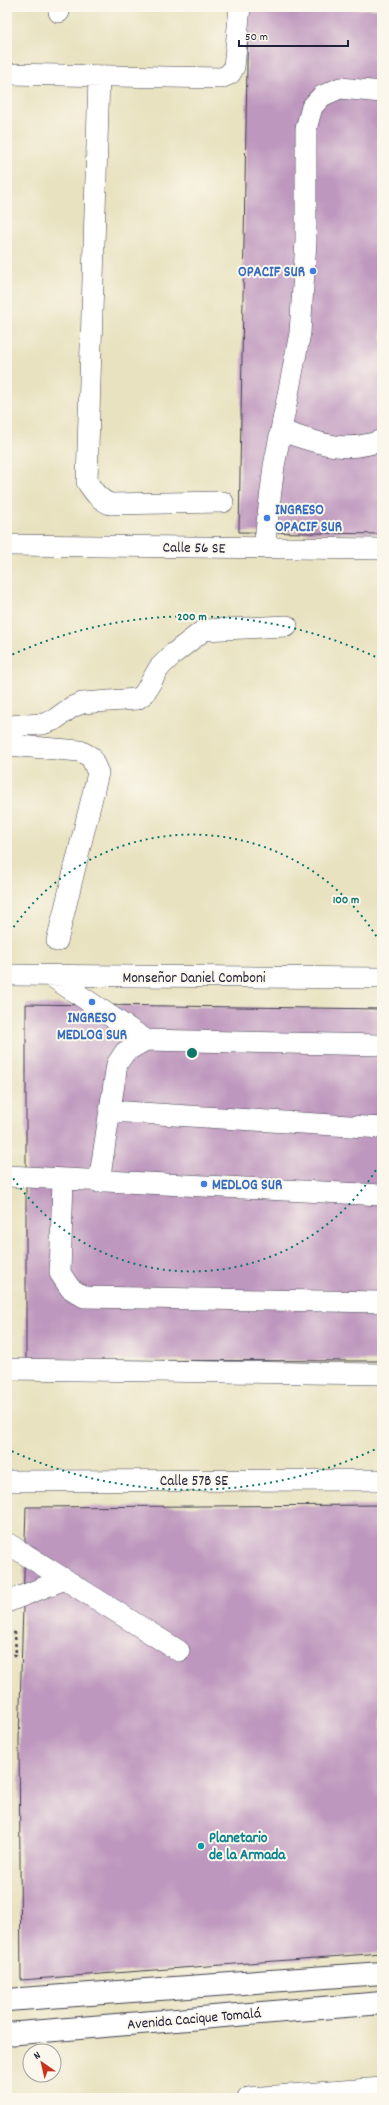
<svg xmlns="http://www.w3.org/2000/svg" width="389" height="2105" viewBox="0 0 389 2105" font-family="Dekko,sans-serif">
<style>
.building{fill:#be97be}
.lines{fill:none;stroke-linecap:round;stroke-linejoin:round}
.minor-casing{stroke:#403f4f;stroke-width:22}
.major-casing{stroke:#403f4f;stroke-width:24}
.path{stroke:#403f4f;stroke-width:2.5;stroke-dasharray:3 3;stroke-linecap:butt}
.minor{stroke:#fff;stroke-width:21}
.major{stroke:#fff;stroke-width:22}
.ring{fill:none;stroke:#0f766e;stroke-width:2;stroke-dasharray:2 4}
.shop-dot{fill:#3f7fe0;stroke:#fbf7ec;stroke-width:1.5}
.culture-dot{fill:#0f9aa8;stroke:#fbf7ec;stroke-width:1.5}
.labels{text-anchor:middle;stroke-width:4;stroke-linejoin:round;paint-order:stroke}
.shop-label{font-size:15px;font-weight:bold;fill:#366cbe;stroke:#fbf7ec;text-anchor:start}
.street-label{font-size:15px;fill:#22223b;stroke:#fbf7ec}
.culture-label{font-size:15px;font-weight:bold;fill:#0d838f;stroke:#fbf7ec;text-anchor:start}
.centre{fill:#0f766e;stroke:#fbf7ec;stroke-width:2}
.ring-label{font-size:12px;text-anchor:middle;font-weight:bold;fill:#0f766e;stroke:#fbf7ec;stroke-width:4;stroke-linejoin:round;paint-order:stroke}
</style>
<rect width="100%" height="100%" fill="#fbf7ec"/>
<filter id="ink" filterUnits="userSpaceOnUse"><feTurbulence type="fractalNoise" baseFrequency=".025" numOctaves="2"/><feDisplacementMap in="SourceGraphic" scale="8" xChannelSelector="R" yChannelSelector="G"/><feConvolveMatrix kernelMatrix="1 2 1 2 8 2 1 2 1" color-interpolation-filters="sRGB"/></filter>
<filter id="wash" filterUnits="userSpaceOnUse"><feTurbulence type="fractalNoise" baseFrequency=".012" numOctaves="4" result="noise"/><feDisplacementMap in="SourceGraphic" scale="16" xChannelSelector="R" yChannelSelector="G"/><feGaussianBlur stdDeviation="0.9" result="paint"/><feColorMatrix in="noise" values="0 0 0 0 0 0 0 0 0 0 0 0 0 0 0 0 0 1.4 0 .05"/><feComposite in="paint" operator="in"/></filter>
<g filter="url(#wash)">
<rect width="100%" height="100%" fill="#e8e2c0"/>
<g id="blocks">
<path class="building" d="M248,8L382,9V534L239,532Z
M26,1004L382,1009V1361L26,1360Z
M382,1505V1953L21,1980L19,1740L26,1507Z"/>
</g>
</g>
<g filter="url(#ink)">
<use href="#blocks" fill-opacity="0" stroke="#403f4f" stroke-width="1"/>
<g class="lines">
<defs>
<path id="minor" d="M59,7V12
M7,74L221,78L230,74L234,67L240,7
M99,76L87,482C94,492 98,499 110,504L223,502
M281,431C317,442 344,455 382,440
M7,545L382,549
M264,548L274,466L300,333L306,241V129L312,107L322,96L340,88L382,92
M7,726L43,724L54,720L72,707L82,703L137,699L144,694L159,668L173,654L204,630L287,626
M7,745L80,751L91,757L98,773L57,941
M7,975L382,978
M51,976L146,1040
M110,1111L382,1128
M7,1176L382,1195
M63,1180L60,1273L70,1288L84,1297L382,1302
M99,1182L117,1064L125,1052L146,1040L382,1045
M7,1369L382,1374
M7,1481L382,1480
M7,1543L179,1651
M7,1602L65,1579
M248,2098L382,2088"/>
<path id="major" d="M7,2000L382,1973
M7,2034L382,2003"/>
</defs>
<use href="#minor" class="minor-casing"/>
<use href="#major" class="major-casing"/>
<path class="path" d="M7,1633H15L16,1655H7"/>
<use href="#minor" class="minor"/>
<use href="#major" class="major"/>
</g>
</g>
<g class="ring">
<path d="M382 1160A218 218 0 0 1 7 1169M7 937A218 218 0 0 1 382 946"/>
<path d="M380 1447A437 437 0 0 1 7 1449M7 657A437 437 0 0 1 380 659"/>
</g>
<g class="shop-dot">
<circle cx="313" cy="271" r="4"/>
<circle cx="267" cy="518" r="4"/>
<circle cx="92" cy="1002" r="4"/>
<circle cx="204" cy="1184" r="4"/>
</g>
<circle class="culture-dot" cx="201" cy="1846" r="4"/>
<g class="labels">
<g class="shop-label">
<text x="305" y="276" text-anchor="end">OPACIF SUR</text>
<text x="275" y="514">INGRESO<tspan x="275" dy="17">OPACIF SUR</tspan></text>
<text x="92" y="1022" text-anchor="middle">INGRESO<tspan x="92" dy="17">MEDLOG SUR</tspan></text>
<text x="212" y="1189">MEDLOG SUR</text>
</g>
<g class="street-label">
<text transform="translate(194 547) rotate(1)" y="5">Calle 56 SE</text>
<text x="194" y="982">Monseñor Daniel Comboni</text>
<text x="194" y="1485">Calle 57B SE</text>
<text transform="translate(194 2018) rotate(-5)" y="5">Avenida Cacique Tomalá</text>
</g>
<g class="culture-label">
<text x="209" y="1842">Planetario<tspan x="209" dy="17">de la Armada</tspan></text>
</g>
</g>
<circle cx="192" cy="1053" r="6" class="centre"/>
<g class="ring-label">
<text x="192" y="620">200 m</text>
<text x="346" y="903">100 m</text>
</g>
<rect width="389" height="2105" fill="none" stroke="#fbf7ec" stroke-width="24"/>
<g transform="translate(42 2063) rotate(326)"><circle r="19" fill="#fbf7ec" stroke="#a4a2a5"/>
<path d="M0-3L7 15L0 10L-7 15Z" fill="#c8321e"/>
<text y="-6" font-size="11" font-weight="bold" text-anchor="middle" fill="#22223b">N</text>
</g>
<path d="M239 40v6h109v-6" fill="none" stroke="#22223b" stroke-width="2"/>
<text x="245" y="40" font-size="12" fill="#22223b" stroke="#fbf7ec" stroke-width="3" paint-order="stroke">50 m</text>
</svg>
